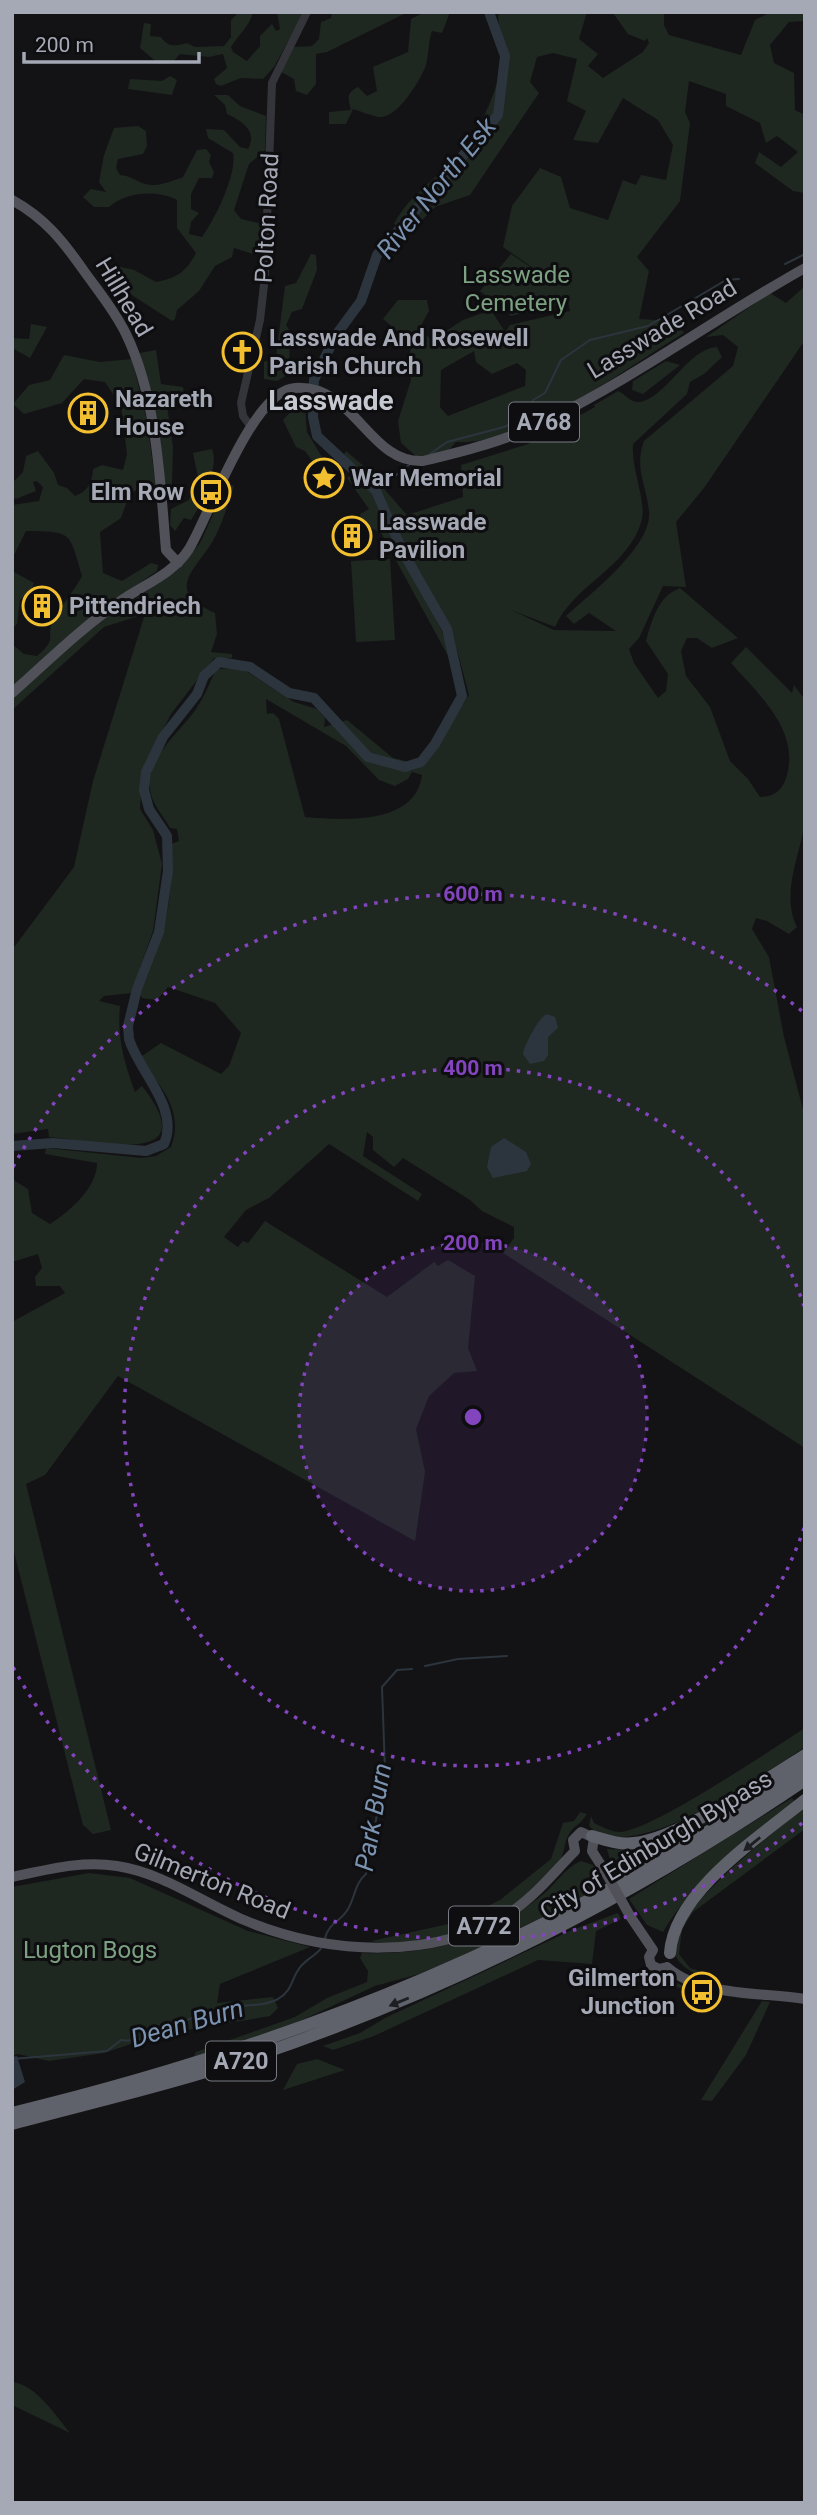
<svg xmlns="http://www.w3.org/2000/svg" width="817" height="2515" viewBox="0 0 817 2515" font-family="Roboto,sans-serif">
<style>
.green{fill:#1f2721;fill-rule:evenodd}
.water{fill:#2c353d}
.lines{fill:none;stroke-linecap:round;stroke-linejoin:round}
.stream{stroke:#2c353d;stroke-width:2}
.river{stroke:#2c353d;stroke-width:10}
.minor{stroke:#34353a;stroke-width:8}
.major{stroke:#505159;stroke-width:10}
.highway{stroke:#60626b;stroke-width:12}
.major-bridge{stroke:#505159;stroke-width:10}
.oneway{fill:#1e1f22}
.ring{fill:none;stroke:#8345bd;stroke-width:3.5;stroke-dasharray:3.5 7}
.labels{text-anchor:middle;stroke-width:6;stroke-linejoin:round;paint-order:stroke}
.shield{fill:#0e0e10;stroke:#787a84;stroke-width:2}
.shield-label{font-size:23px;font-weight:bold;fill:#a5a8b5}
.street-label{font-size:24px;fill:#a5a8b5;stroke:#0e0e10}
.park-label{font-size:24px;fill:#7ca081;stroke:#0e0e10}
.poi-label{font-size:24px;font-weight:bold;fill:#a5a8b5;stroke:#0e0e10;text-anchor:start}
.water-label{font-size:26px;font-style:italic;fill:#7b93b0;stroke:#0e0e10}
.quarter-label{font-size:28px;font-weight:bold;fill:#c6c8d1;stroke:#0e0e10}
.centre{fill:#8345bd;stroke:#0e0e10;stroke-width:3.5}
.ring-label{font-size:21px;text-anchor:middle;font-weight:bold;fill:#8345bd;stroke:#0e0e10;stroke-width:6;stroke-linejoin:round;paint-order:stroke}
</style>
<rect width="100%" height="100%" fill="#131315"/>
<path class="green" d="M239,12H253C250,26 238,35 231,47L233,52L247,61L260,46V36L272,24L276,31L280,29L277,12H304L274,67L263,79L241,78L221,86L216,84L214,79L227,68L223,54L209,57L180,54L171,64H159L140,48L144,23L151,24L150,36L161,37C169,48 175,46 187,43L195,47L224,46L231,37V20Z
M332,12H408L327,52L316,54V84L307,95L296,91L294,79L281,72L294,47L312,46L319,39L321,22L331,18Z
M425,12H450L442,33L432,31C428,42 429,58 425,68C419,82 397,119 379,117C372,116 360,111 353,109L346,124H329V112L351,110C348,98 346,93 358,87L367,96L377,91L373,67L408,52L411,19Z
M498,12H587L579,39L598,54L588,66L603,78L643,52L649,43L647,38L645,41L628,34L613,13L599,12H664V25L669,35L741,55L755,20L771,12H805V21L789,22L770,45L774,63L794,73L795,110L805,115V193L793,191L755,163L759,152L781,167L798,152L777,136L766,143L760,123L726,106V94L689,81L685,112L690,123L680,201L637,257L649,271L639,319L676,321L684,333C626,368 523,446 456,442L449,450L418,458L401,443L398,421L411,380L410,342L383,319L398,300H427L429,311L419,329L432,340L463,320L491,310L505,332L510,325L570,311L567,294V303L511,316L480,291L511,254L566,291L503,247L512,206L540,168L561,177L570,208L608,220L623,180L636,185L641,175L666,180L673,145L658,120L623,98L598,143L573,140L586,111L567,101L577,59L553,53L537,57L530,82L539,93L470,195L435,207L410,232L394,224C410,193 443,175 464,148C488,118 497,85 507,48L499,29ZM474,351L476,362L492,374L517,363L526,370L525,386L448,416L440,407L441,370Z
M170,76L177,80L172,95L128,89L130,79L162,81Z
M214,95H228L240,106L266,116L265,150L249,164L234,210L241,219L262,224L263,249L256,255L234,248L232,257L215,266L199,291L177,310L175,319L172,321L121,288L116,266L134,270L156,282C177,278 186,272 196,253L177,228V200C158,189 124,192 109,207H94L83,197L91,189L106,192L99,182L104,155L114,128L138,126L146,131L147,146L143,154L118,159L116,168L120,175C130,176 133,179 142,183C156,188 170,182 183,177L197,150L206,149L211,155L209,162L214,172L212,178H199L191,194V209L199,213L191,222L189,234L202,237C215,219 237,175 233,153L208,138L206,129L224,130L240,147L248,149C258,131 242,121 227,114L225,105Z
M311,254L316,255L317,270L302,309L292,312L286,325L290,331L289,374L277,381L264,379V362L276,357L285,286L296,283Z
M805,286V340L704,488L676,522L686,587L663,586L639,638L629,649L634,663L658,698L666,691L668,674L646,641C652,620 658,596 680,588L738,638L712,648L697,638H687L681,651L686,676L710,707L730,761L748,779L760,797C772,797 780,792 785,781C803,733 760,696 731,663L746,647L792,693L794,685L805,700C805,739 809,781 805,820C801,855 780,892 797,927L789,934L767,921L756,918L752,929L769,957L784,1037L805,1117V1448L503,1253L514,1238V1227L482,1211L470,1200L403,1158L394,1167L373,1150V1137L367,1132L363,1156L422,1194L418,1201L329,1144L269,1198L246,1210L224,1237L238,1247L243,1241L248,1243L265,1221L387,1297L434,1262L438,1266L448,1260L475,1276L468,1348L477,1371L454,1373L429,1396L416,1429L425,1472L415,1541L118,1376L45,1475L26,1484L111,1830L93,1834L83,1825L12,1544V1322L65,1293L60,1286H36L35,1277L42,1268L38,1254L12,1262V1176L15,1181L28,1189L32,1213L50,1224C70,1211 97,1188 97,1163L45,1154L46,1148L141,1158L156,1156L171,1147C185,1110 160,1086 139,1058L161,1043L221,1074L229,1066L241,1033L215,1003L168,987L157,1000L142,998L140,994C163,939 174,905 171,844L179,841L177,829L170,828C165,819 157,809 153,800C138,763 179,734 196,709C204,697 210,683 216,669L238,668L251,674L294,702L317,709L325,718L324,727L347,720L393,758L406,761L412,771L438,745L469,695L451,627L408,554L383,497L363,471L343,456L346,451L366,468L407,515L463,497L461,465L528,444L595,407L594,405L618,391C625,394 629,401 636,402C663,404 687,348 717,347L722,357L704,374L690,382L687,394L633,444C631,468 646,500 642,519C630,567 574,584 555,627L511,610L554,630L616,631L589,613L574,624L566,616C590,594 653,546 649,511C646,484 634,468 644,441L733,366L738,347L723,335L706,337L770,293L786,303ZM266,699L346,746L379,780L395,786L408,779L412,772L422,775C416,826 341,820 305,817L279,719L273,713L267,714Z
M31,324L47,327L30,358L12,348V338L29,339Z
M156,350L161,384L183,387L184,393L166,399L173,447L172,486L183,491L173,501H167L140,353Z
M64,355L100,362L132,359L147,421L157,495L147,486L130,493L121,518L100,532L103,573L122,581L151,563L158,565L157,571L105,606L103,614L111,615L177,571L200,543L227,484L234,486C229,501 224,518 217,533C201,568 159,588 215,613L217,634L211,652L232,654V658H214L171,714L142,771L140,809L153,830L162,864L153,931L131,993L104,996L99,1001L120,1006C117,1038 124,1062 135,1092L142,1086C207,1169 97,1141 49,1137L48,1129L12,1134V950L74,867L93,781L145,614L104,627L12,710V644L24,654L37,656C58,638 46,639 52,623C58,610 75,590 82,576C69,531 73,532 26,531L14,555V572L34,583L31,592L20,600L17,624L12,629V505L39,501L43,487L37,481L33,482L36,491L16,499L12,497V483L23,472L26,456L38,451L54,473L58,485L67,488L75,496C88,491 92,483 93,469L102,465L123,470L127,454L121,406L105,382L84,379L62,403L24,414L13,404L29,385L50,380Z
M666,361L680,365L643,394L632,390L633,381Z
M299,403L305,407L307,432L322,457V466H316L305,451L296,447L283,420Z
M212,449C218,466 209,479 200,494L202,502L191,520L184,518L175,531L170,525L171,509L189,500L198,477L193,453Z
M351,475L372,494L441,629L451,655L447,654L381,533L362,523L360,514L369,509L347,478Z
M390,559L395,640L356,642L351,561Z
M805,1728V1747C765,1773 631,1869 589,1826L591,1816L594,1823C601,1826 611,1832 619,1832C648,1833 774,1748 805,1728Z
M792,1798L795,1802C745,1842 696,1877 663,1932L647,1925L629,1899Z
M805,1806V1829L693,1912L682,1929L679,1954L690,1968L706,1973L707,1979C692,1972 670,1963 675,1942C686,1898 770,1837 805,1806Z
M580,1812L587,1814C582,1823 574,1826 569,1834C563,1844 566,1856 555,1868C516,1914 432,1955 371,1941L453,1923L500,1900L551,1859L563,1823L574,1821Z
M709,1817L711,1820L615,1876L607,1849C648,1852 674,1836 709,1817Z
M581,1861L593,1865L601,1879V1887L587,1895L434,1970L375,1986L268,2036L192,2059L196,2052L295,2017L327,1998L367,1982L368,1971L360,1958L362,1953C433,1955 483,1941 540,1897C555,1886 564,1868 581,1861Z
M89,1873L130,1878L248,1931L310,1947L220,1984L217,2003L273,1997L278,2008L270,2016L158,2035L104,2053L49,2061L18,2054L12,2056V1887Z
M618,1913L621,1919L596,1931L592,1964L538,1960L374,2036L333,2050L323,2046L360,2033L385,2018L572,1930Z
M649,1973L663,1976L689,1989L622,1980Z
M762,2001L770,2002L746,2055L712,2101L701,2100Z
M317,2059L345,2070L283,2090L297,2064Z
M12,2382C37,2385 55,2415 70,2433L12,2405Z"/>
<path class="water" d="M547,1014L555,1017L558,1028L548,1037V1055L544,1061L530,1064L523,1054C525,1044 538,1018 547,1014Z
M504,1138L526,1152L531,1164L527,1171L493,1178L487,1167L491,1147Z
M17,2056L25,2082L12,2090V2057Z"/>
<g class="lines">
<path class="stream" d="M785,264L805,254
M430,454L447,442L504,427L531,415L533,400L545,393L561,360L590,340L648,326L726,280L739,279
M376,491L409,465
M425,1666L458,1659L507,1656
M325,1938C330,1921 341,1922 348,1909C355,1897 355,1883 366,1874L385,1771L382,1687L397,1670L412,1669
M12,2059L107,2051L121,2040C159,2045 184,2015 219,2008C237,2004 261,2008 278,1999C294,1990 291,1976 302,1965C308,1958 317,1955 322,1947"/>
<path class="river" d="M12,1146L53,1143L146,1151L164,1144C180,1108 139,1072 129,1039L128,1026L137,989L159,932L168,871L167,836L149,809L144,790L146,772L163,737L197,694L204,676L219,662L250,667L289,693L314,698L368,757L405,767L421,762L435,744L462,696L447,629L403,552L376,491L317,436L313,417L314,380L336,335L361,301L377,255L498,115L505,56L489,12"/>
<path class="minor" d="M251,427L243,416L241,403L260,320L265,276L272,83L307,12"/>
<path class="major" d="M12,200C45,218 63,241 84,271C99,292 115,311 126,334C157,398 160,480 166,550L178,563
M12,693C48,661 82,627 122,600C145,584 173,574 189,549C209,516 253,390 295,388C355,384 369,464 423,461C465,451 508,440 546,421C636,377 717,317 805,268
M575,1851L573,1840L581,1832L594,1838L592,1851
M592,1851L606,1873
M12,1877C46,1870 82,1860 117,1866C163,1873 202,1902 244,1920C327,1955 437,1962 514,1910C538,1893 555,1871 575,1851
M630,1916L653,1950
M653,1950L649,1957L651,1965L659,1969L667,1967
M667,1967C701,1997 761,1992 805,1999"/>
<path class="highway" d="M592,1836C606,1840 619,1845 634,1843C676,1840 767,1779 805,1755
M670,1953C674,1892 761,1836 805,1800
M12,2113C297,2044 564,1938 805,1767
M12,2124C93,2102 173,2084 252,2057C449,1991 633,1897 805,1780"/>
<path class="major-bridge" d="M606,1873L630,1916"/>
</g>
<defs><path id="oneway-solid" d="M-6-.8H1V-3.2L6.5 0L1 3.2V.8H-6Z" transform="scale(1.75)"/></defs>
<g class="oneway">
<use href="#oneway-solid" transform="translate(752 1844) rotate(141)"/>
<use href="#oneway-solid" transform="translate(399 2002) rotate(158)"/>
</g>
<circle cx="473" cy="1417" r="174" fill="#8345bd" fill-opacity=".12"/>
<g class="ring">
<circle cx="473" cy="1417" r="174"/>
<path d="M804 1528A349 349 0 1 1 804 1306"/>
<path d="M802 1823A523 523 0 0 1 13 1667M13 1167A523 523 0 0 1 802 1011"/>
</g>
<defs>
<symbol id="church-ring" viewBox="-11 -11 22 22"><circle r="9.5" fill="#0e0e10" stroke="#f1bf2f" stroke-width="1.5"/><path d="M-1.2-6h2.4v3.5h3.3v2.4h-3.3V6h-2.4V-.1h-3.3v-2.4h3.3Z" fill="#f1bf2f"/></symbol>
<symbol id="building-ring" viewBox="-11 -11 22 22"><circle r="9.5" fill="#0e0e10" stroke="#f1bf2f" stroke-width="1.5"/><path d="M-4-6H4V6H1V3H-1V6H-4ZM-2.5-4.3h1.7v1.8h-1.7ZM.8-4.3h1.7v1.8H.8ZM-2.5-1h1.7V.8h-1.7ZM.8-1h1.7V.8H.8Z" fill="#f1bf2f"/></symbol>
<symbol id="sight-ring" viewBox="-11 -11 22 22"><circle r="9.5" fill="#0e0e10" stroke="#f1bf2f" stroke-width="1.5"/><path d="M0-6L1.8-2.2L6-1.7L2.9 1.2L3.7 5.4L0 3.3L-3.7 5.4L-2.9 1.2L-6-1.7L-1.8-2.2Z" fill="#f1bf2f"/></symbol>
<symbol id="bus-ring" viewBox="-11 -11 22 22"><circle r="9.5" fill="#0e0e10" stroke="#f1bf2f" stroke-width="1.5"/><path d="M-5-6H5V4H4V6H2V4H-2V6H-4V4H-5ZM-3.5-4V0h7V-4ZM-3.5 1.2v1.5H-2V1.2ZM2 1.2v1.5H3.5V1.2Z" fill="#f1bf2f"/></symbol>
</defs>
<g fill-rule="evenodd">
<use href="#church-ring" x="220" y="330" width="44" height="44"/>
<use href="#building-ring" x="66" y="391" width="44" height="44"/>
<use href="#sight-ring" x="302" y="456" width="44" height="44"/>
<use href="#bus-ring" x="189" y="470" width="44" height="44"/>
<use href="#building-ring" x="330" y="514" width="44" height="44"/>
<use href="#building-ring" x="20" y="584" width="44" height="44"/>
<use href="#bus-ring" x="680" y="1970" width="44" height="44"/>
</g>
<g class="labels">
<g class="shield">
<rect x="509" y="402.5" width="70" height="39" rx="5"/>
<rect x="449" y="1906.5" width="70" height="39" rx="5"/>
<rect x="206" y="2041.5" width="70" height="39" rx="5"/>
</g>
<g class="shield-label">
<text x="544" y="430">A768</text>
<text x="484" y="1934">A772</text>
<text x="241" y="2069">A720</text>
</g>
<g class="street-label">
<text transform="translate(267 218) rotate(-87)" y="8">Polton Road</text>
<text transform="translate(124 297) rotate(59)" y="8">Hillhead</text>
<text transform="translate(662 329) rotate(-31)" y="8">Lasswade Road</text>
<text transform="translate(656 1845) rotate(-31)" y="8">City of Edinburgh Bypass</text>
<text transform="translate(212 1881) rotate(22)" y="8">Gilmerton Road</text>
</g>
<g class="park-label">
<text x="516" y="283">Lasswade<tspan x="516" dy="28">Cemetery</tspan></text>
<text x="90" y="1958">Lugton Bogs</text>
</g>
<g class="poi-label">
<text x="269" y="346">Lasswade And Rosewell<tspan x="269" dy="28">Parish Church</tspan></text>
<text x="115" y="407">Nazareth<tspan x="115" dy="28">House</tspan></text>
<text x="351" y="486">War Memorial</text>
<text x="184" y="500" text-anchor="end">Elm Row</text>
<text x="379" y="530">Lasswade<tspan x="379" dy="28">Pavilion</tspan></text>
<text x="69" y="614">Pittendriech</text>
<text x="675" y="1986" text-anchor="end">Gilmerton<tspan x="675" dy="28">Junction</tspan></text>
</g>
<g class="water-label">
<text transform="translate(436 188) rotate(-51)" y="9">River North Esk</text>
<text transform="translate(373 1817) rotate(-80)" y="9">Park Burn</text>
<text transform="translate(187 2023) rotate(-16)" y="9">Dean Burn</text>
</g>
<g class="quarter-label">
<text x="331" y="410">Lasswade</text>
</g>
</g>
<circle cx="473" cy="1417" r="10" class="centre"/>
<g class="ring-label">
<text x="473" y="901">600 m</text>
<text x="473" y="1075">400 m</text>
<text x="473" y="1250">200 m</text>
</g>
<rect width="817" height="2515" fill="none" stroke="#a5a8b5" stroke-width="28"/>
<path d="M24 52v10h175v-10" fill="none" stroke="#a5a8b5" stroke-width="3.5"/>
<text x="35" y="52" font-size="21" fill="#a5a8b5" stroke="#0e0e10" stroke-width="5" paint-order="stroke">200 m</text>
</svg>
